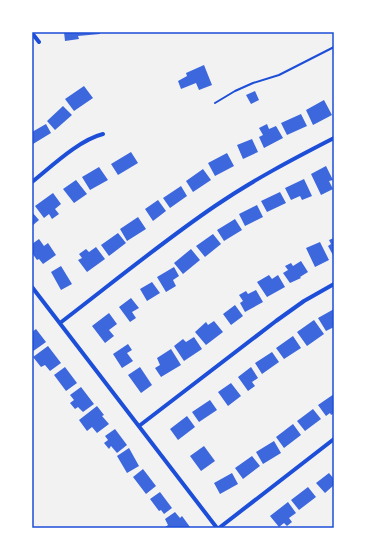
<svg xmlns="http://www.w3.org/2000/svg" width="366" height="560" viewBox="0 0 366 560" font-family="Jost,sans-serif">
<style>
.building{fill:#3d67dc}
.lines{fill:none;stroke-linecap:round;stroke-linejoin:round}
.service{stroke:#1d4ed8;stroke-width:2}
.minor{stroke:#1d4ed8;stroke-width:4}
.neatline{fill:none;stroke:#1d4ed8;stroke-width:1.5}
</style>
<rect width="100%" height="100%" fill="#f2f2f2"/>
<path class="building" d="M64,32H100V34L78,36L79,39L65,41Z
M204,65L212,85L199,90L196,83L181,89L178,81L187,76L186,73Z
M84,86L93,98L74,111L65,99Z
M255,91L259,100L251,104L246,95Z
M324,100L332,115L313,125L306,110Z
M63,106L72,115L55,130L47,121Z
M301,114L307,126L287,135L281,123Z
M46,124L51,133L33,144L32,142V132Z
M267,124L269,129L276,126L283,138L264,148L259,137L263,135L259,128Z
M252,139L258,152L243,159L237,145Z
M131,152L138,163L118,175L111,164Z
M227,153L234,166L215,176L208,163Z
M326,166L333,180L329,181L333,189L321,195L311,174Z
M99,167L108,180L90,190L82,177Z
M203,169L211,180L193,192L186,181Z
M304,179L312,196L302,200L300,196L291,200L285,188Z
M76,180L87,194L74,203L63,189Z
M181,186L187,196L170,208L163,198Z
M280,192L286,203L267,212L261,201Z
M53,193L61,204L55,209L59,214L52,219L49,214L44,218L35,206Z
M158,200L166,211L153,221L145,209Z
M257,205L263,217L245,226L239,214Z
M32,212L39,220L32,226Z
M138,217L146,229L127,241L120,229Z
M235,219L242,230L224,241L217,230Z
M118,233L126,243L109,256L101,245Z
M213,234L221,244L205,257L196,246Z
M334,238V257L328,246L331,244L329,240Z
M39,239L44,246L48,243L56,255L43,264L39,259L37,260L32,253V244Z
M320,242L329,260L315,267L306,248Z
M96,247L105,259L87,272L78,260L82,258L79,254L86,249L89,252Z
M191,249L200,260L183,274L174,263Z
M301,261L308,272L300,277L301,278L290,283L283,273L288,270L285,266L291,263L293,266Z
M61,266L72,284L61,290L51,272Z
M174,267L179,276L173,280L176,286L166,292L157,277Z
M269,275L272,279L278,275L285,287L267,297L257,282Z
M152,282L160,293L147,301L140,289Z
M256,290L263,302L245,312L240,303L243,301L239,295L246,291L248,294Z
M131,298L139,308L132,312L136,318L130,322L119,307Z
M235,305L243,316L231,325L223,314Z
M334,309V327L326,331L318,318Z
M109,313L117,324L109,330L114,336L105,343L92,326Z
M314,320L324,334L307,346L297,332Z
M214,321L223,332L206,345L195,332L206,322L208,325Z
M36,329L46,342L32,352V332Z
M293,336L301,348L284,359L276,348Z
M194,337L202,349L184,361L174,346L183,339L186,342Z
M128,344L132,350L127,353L133,361L122,368L113,354Z
M48,346L61,363L50,371L45,365L41,367L33,357Z
M171,349L181,365L161,377L155,368L160,365L157,358Z
M272,352L279,362L262,374L255,363Z
M65,367L77,383L66,391L54,375Z
M140,367L152,385L141,393L128,375Z
M251,367L258,378L252,382L255,386L248,391L238,377Z
M231,383L241,396L228,406L218,392Z
M81,387L94,404L83,412L78,407L75,409L70,403L74,400L70,395Z
M334,394V413L331,415L330,413L326,416L318,405Z
M210,400L217,410L199,422L192,412Z
M97,406L104,415L102,416L109,424L97,433L92,427L87,431L79,420Z
M313,409L321,419L305,431L297,421Z
M187,416L195,427L178,440L170,429Z
M293,424L301,435L284,448L276,437Z
M115,429L127,445L117,453L111,446L109,449L104,443L108,440L105,436Z
M274,441L281,453L263,464L256,452Z
M204,446L215,461L201,471L190,456Z
M129,448L139,466L127,473L117,456Z
M252,456L260,466L243,479L235,468Z
M143,469L156,486L146,494L133,477Z
M232,473L238,484L220,494L214,483Z
M329,473L334,479V485L325,493L316,483Z
M308,487L316,497L299,510L291,500Z
M160,492L172,508L164,514L161,510L159,511L150,499Z
M288,502L296,513L289,518L292,522L287,526L284,523L279,527L270,516Z
M175,512L180,518L182,516L190,527L164,528L168,525L165,519Z"/>
<g class="lines">
<path class="service" d="M215,103L235,91L253,83L279,75L334,47"/>
<path class="minor" d="M32,33L39,42
M32,182C52,166 79,140 103,134
M32,287L217,528
M60,323C111,284 162,242 215,206C253,180 293,159 334,138
M139,426L276,321L304,301L334,284
M219,528L334,439"/>
</g>
<rect width="366" height="560" fill="none" stroke="#ffffff" stroke-width="66"/>
<rect x="33" y="33" width="300" height="494" class="neatline"/>
</svg>
